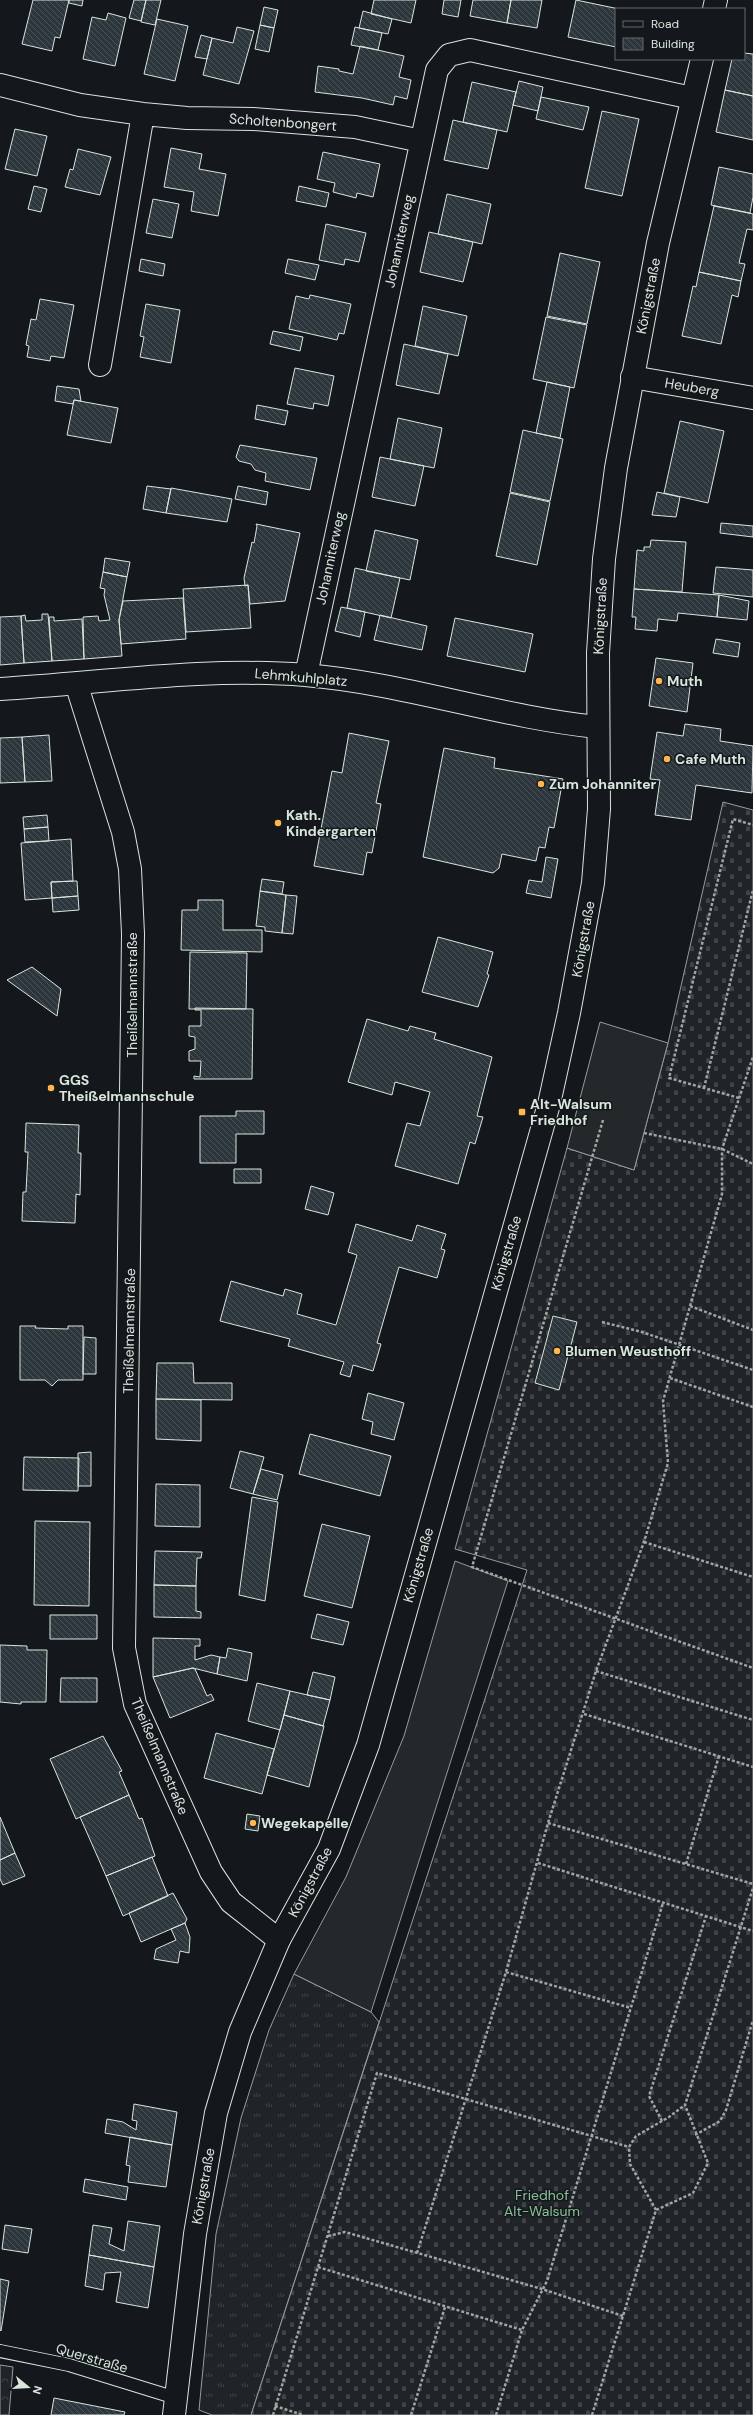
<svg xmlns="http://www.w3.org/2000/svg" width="753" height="2415" viewBox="0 0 753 2415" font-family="'DM Sans',sans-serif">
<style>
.grass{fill:url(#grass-tufts);stroke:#939e99}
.forest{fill:url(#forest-crowns);stroke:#939e99}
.cemetery{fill:url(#cemetery-stones);stroke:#939e99}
.parking{fill:#24282b;stroke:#939e99}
.building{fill:url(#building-back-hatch);stroke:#d8e6dc}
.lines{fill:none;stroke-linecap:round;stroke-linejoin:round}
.service-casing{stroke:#d8e6dc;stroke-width:14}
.minor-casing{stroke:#d8e6dc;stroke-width:24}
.tertiary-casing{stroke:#d8e6dc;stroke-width:24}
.path{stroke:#9da8a2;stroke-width:2.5;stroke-dasharray:3 2;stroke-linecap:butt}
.service{stroke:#14181c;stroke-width:12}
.minor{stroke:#14181c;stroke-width:22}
.tertiary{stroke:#14181c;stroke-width:22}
.poi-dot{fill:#ffb74d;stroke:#14181c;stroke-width:1.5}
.labels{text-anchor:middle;stroke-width:3;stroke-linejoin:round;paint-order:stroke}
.street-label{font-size:14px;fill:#d8e6dc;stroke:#14181c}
.poi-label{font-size:14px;font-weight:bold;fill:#d8e6dc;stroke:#14181c;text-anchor:start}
.park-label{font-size:14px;fill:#8ac095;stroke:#14181c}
</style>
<defs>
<pattern id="grass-tufts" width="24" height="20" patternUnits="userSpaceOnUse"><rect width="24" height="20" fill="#202428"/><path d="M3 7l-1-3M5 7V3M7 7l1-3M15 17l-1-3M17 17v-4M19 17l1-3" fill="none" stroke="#404447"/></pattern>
<pattern id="forest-crowns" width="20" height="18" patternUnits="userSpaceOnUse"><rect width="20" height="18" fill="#202428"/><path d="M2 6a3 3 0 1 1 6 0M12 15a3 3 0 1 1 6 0" fill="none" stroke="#404447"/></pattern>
<pattern id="cemetery-stones" width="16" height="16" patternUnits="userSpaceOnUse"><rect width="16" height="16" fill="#202428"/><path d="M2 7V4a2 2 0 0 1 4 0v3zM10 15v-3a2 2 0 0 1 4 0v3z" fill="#404447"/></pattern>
<pattern id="building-back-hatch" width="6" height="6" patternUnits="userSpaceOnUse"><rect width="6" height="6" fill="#2c363c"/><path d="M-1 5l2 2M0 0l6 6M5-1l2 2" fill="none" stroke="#4a5358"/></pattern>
</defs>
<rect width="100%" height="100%" fill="#14181c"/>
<path class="grass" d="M294,1974L371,2012L379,2022L251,2415H212L199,2410L216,2234L241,2118L269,2030Z"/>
<path class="forest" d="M0,2365L13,2367L9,2415H0Z"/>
<path class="cemetery" d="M723,802L753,810V2415H251L527,1570L455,1549L567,1148L634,1170L668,1043Z"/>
<path class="parking" d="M600,1022L668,1043L634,1170L567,1148Z
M455,1561L508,1581L371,2012L294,1974L346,1877L404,1736Z"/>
<path class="building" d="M33,0H69L60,38L55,37L52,51L22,44Z
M69,0H83L82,6L69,3Z
M134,0H146L141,21L129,18Z
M146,0H161L155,25L141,22Z
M374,0H416L411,23L371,14Z
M444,0H461L458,17L442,14Z
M473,0H511L507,23L470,16Z
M511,0H542L537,28L507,23Z
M576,0L619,9H616V47L568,37Z
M264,7L278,10L274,28L260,25Z
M363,11L392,19L388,34L359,28Z
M108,13L126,18L115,66L83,59L92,17L106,20Z
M157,19L188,26L175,81L144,74Z
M260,25L274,28L269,52L255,49Z
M237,27L254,31L239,84L203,75L212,38L233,43Z
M355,27L382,33L378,50L351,45Z
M201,35L212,38L207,59L195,57Z
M360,46L404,56L399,77L411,80L407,99L395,96L393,105L362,98L315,92L318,66L339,69V71L353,74Z
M744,53L753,54V96L725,90L732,59H744Z
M519,81L543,87L538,111L513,105Z
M472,82L516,92L507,132L463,122Z
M725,90L753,96V140L716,132Z
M541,97L589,107L583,130L536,119Z
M602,111L639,119L622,196L585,188Z
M453,120L497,130L488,169L444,160Z
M15,129L47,136L37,176L5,169Z
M171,148L202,154L199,169L226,174L218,216L191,211L194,192L164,187Z
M78,149L111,157L100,195L65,187L70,169L73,170Z
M323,152L380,164L373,197L357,193L356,198L333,192L335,183L317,179Z
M719,167L753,174V197L750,213L711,205Z
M34,186L47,189L41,212L28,209Z
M299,186L329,193L326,207L296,201Z
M447,194L491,204L482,244L438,234Z
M153,199L179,204L172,238L146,233Z
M714,206L753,214V230L747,229L739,263L745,264L741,281L699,272Z
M326,224L366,233L359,262L345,259L344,265L319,260Z
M429,232L473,242L463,282L420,272Z
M560,253L600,262L587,324L547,316Z
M141,259L165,264L163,276L139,271Z
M288,259L319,265L315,280L285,273Z
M699,272L741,281L738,297L732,295L721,344L682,336L693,286L696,287Z
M310,295L351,304L344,334L339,333L337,340L289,329L296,296L309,299Z
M40,299L74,305L64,358L51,356L50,361L27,357L29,346L26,345L31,319L36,320Z
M146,304L180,310L171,363L140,357L144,337L140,336Z
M423,306L467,316L458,356L415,346Z
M546,317L587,325L574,388L533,379Z
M273,331L303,337L300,351L270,344Z
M404,344L448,354L439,394L396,385Z
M295,368L334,376L328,406L314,403L313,409L287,404Z
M547,382L570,387L560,438L536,433Z
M57,386L79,389L81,401L74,400L73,404L55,401Z
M74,400L118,408L111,443L67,435Z
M257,405L288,411L285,425L255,419Z
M398,418L442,428L434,468L390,459Z
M680,421L724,431L708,503L664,493Z
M523,430L563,439L550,501L510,492Z
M240,445L317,458L310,490L265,481L266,473L255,470L251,464L239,461L236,457Z
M380,457L424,466L415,506L372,497Z
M147,486L171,489L166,513L143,509Z
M238,486L268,492L266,505L235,499Z
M171,488L232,499L227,522L166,513Z
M657,492L680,497L676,517L652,515Z
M510,493L550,502L537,565L496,556Z
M721,523L753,526V537L720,533Z
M256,524L300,533L285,601L250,604L248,585L245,586L244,578L252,542L254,543L257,526Z
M375,530L418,540L410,580L366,571Z
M651,540L686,542L682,592L634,589L637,550L644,551V547H650Z
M105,558L130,562L127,577L103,572Z
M716,567L753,570V597L713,593Z
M355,568L400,578L391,618L347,608Z
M103,572L127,577L119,620L122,656L84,659L83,617L98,616L99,621L110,620L104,595L105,589L100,588Z
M248,585L251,628L186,632L183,589Z
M634,589L719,595L717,617L678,613L677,621L658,619L657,631L635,629L636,617H632Z
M719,595L749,601L747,620L717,617Z
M183,598L186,639L121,644L119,620L123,601Z
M341,607L365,612L360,637L335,631Z
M42,614H48L52,661L24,663L21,616L25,615L26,621L42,620Z
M380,615L427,626L422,650L374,640Z
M21,616L24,663L0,665V617Z
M49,617H54V621L82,619L84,659L52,661Z
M455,618L533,634L525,672L447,656Z
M716,639L740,643L738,657L713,653Z
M656,658L693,663L687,712L649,706Z
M685,724L721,729L720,741L753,746L752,793L696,785L691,820L655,815L660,780L650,779L657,732L683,736Z
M349,733L389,741L376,803L381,804L372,853L367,852L363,875L314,866L332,771L342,773Z
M49,735L52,781L25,782L22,737Z
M22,737L25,782L0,783V738Z
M444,748L495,758L494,768L563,779L554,828L549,827L545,848L539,847L536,861L502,854L499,868L493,873L423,857Z
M47,815L48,827L24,829L23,817Z
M48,827L49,841L25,842L24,829Z
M71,839L73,881L51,882L52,898L25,900L21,843Z
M546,857L558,859L551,898L526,893L529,880L542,882Z
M262,879L284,882L282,894L260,891Z
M77,881L78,896L52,898L51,882Z
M260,891L286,895L282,933L265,931V927L256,926Z
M286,895L297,896L293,934L282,933Z
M78,896L79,910L53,912L52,898Z
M198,900H223V930H262V952L181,950L182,910H198Z
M438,937L493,952L487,974L489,975L478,1007L422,992Z
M190,952L247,953L246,1009H189Z
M32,967L61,989L57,1016L7,980Z
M195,1008L253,1009L252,1079H194V1076L200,1077L201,1061H189V1051L195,1049V1037L189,1036V1026H201V1010H195Z
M367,1019L408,1031L410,1026L436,1033L434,1039L492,1057L477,1116L483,1117L475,1144L470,1142L458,1184L395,1166L407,1123L420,1126L430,1092L395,1082L392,1095L348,1082Z
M236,1111H264V1134H236V1163H200V1116H236Z
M26,1123L79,1125L78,1153H81L80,1195L76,1194L75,1223L22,1221L23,1192H26L28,1152H25Z
M234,1169H261V1183H234Z
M311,1186L334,1193L328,1215L305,1209Z
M356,1224L412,1241L417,1225L446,1234L441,1249L445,1250L437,1278L399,1267L377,1343L381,1344L373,1371L353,1365L350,1377L340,1374L344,1362L288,1346L290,1339L220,1321L231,1281L283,1296L285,1289L302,1294L297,1314L336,1325L357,1255L348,1252Z
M553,1316L577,1322L559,1390L535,1383Z
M20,1326H36L35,1328L68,1329V1326H83V1380H58L52,1386L45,1380H20Z
M84,1337L96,1338V1374H83Z
M157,1363H193L194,1383H232V1400L156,1399Z
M368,1393L404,1403L394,1440L371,1434L373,1422L362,1419Z
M156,1399L201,1400V1441L156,1439Z
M310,1434L391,1456L380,1496L299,1474Z
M240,1451L264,1457L253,1494L230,1488Z
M91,1452V1486H78V1453Z
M24,1457L79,1458L78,1491L23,1490Z
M261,1469L283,1475L277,1500L253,1494Z
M156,1484L200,1485V1527L155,1526Z
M252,1497L278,1502L265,1601L239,1595Z
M35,1521L90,1522L89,1606L34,1605Z
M322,1524L370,1536L352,1608L304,1596Z
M155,1551L202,1552L201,1558H197L196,1586L154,1585Z
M154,1585L196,1586V1611L201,1612V1618L154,1617Z
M317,1614L349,1622L343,1645L311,1638Z
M50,1615H97V1639H50Z
M153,1638L200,1639V1646H195V1660L211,1655L220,1657L217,1674L193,1668L153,1677Z
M0,1645L27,1646V1650H47L46,1702H21V1704L0,1702Z
M228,1648L252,1653L247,1681L217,1674L220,1657L226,1658Z
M193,1668L195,1669L207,1696L211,1694L214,1700L170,1718L153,1677Z
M313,1672L335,1677L330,1700L307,1695Z
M61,1678H97V1702H60Z
M257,1683L290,1691L280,1730L248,1721Z
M290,1691L330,1700L323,1726L284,1715Z
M284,1715L324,1726L309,1787L267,1775Z
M216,1733L274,1749L262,1794L204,1778Z
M103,1736L122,1771L119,1772L129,1795L76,1819L50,1759Z
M129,1795L139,1819L142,1818L155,1856L106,1876L80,1817Z
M247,1814L260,1816L258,1831L245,1829Z
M0,1817L15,1853L0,1860Z
M15,1853L25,1876L3,1885L0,1879V1860Z
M152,1857L168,1896L123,1916L106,1876Z
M173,1893L187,1919L185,1923L141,1942L129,1913Z
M185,1923L190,1937L189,1953L180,1951L178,1963L154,1959L156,1949L176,1940L171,1929Z
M134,2104L177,2112L172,2145L105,2133L107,2119L123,2122L136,2130L137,2121L132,2120Z
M130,2137L172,2145L166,2187L128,2182L130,2166L126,2165Z
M85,2179L128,2187L126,2200L83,2192Z
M128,2221L160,2226L154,2267L89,2255L93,2225L112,2228L109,2244L124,2251Z
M5,2225L32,2229L28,2253L2,2249Z
M89,2255L154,2267L148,2308L116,2302L121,2272L105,2273L103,2290L85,2286Z
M0,2279L9,2281L1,2331L0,2330Z
M54,2398L125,2412L124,2415H51Z"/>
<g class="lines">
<defs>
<path id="service" d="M0,2351L69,2365L176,2398"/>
<path id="minor" d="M0,85L80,105L143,114L187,118L253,119L355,127L421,141
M100,365L143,114
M632,377L753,398
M306,675L437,70L449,55L470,50L692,98
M76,683L123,832L130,869L133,934L124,1648L135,1704L211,1872L231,1902L279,1940
M0,689C101,683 204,667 305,675C403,683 499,717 597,727"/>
<path id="tertiary" d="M714,9L716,0
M174,2415L195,2234L216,2113L240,2032L279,1940L329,1849L368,1745L549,1104L569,1013L593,883L599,809L598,653L604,559L616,468L658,243L702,59"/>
</defs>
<use href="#service" class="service-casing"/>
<use href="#minor" class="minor-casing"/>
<use href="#tertiary" class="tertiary-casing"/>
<path class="path" d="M704,1088L753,890
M739,1098L669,1078L733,819L753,825
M603,1120L472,1567L753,1668
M644,1133L722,1149L753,1164
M690,1306L753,1330
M602,1322L642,1332L753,1370
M670,1378L753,1407
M644,1542L753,1577
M596,1671L753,1720
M584,1714L753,1767
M548,1823L753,1884
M538,1863L753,1931
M686,1864L719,1756
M506,1972L631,2008
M662,2121L649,2096L706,1916
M695,2135L720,2121L726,2110L753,2020
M656,2210L630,2164L629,2147L636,2136L669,2117L685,2105
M328,2236L345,2232L542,2289L623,2316
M417,2253L506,1972L548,1823L596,1671L644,1542L668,1463L663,1401L722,1194V1149L753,1057
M318,2267L522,2330
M275,2406L303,2415
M273,2415L377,2073L629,2147
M411,2415L445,2307
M496,2415L522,2330L547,2281L663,1903
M592,2415L656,2210L693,2193L708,2163L685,2105L753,1888"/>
<use href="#service" class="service"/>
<use href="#minor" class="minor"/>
<use href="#tertiary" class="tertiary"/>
</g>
<g class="poi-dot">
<circle cx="659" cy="681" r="4"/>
<circle cx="667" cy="759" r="4"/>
<circle cx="541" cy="784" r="4"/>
<circle cx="278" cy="823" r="4"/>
<circle cx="51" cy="1088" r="4"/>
<rect x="518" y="1108" width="8" height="8" rx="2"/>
<circle cx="557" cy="1351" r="4"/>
<circle cx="253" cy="1823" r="4"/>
</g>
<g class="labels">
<g class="street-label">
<text transform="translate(283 122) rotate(4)" y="5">Scholtenbongert</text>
<text transform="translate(399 241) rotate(-78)" y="5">Johanniterweg</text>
<text transform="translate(648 296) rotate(-79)" y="5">Königstraße</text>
<text transform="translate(692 387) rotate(10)" y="5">Heuberg</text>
<text transform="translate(330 558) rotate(-78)" y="5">Johanniterweg</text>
<text transform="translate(600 616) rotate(-87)" y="5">Königstraße</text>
<text transform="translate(301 677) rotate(5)" y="5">Lehmkuhlplatz</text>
<text transform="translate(583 939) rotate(-80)" y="5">Königstraße</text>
<text transform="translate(132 995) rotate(-90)" y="5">Theißelmannstraße</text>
<text transform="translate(506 1253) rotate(-74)" y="5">Königstraße</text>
<text transform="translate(129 1331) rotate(-89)" y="5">Theißelmannstraße</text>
<text transform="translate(418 1565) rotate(-74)" y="5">Königstraße</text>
<text transform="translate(160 1756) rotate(67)" y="5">Theißelmannstraße</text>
<text transform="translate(310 1882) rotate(-62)" y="5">Königstraße</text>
<text transform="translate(203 2186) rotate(-80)" y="5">Königstraße</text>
<text transform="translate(92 2358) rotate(16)" y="5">Querstraße</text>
</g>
<g class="poi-label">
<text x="667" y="686">Muth</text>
<text x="675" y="764">Cafe Muth</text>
<text x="549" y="789">Zum Johanniter</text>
<text x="286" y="820">Kath.<tspan x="286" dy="16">Kindergarten</tspan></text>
<text x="59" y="1085">GGS<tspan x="59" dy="16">Theißelmannschule</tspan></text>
<text x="530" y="1109">Alt-Walsum<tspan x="530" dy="16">Friedhof</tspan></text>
<text x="565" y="1356">Blumen Weusthoff</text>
<text x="261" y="1828">Wegekapelle</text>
</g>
<g class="park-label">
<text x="542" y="2200">Friedhof<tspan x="542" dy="16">Alt-Walsum</tspan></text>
</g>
</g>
<rect x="615" y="8" width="130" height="52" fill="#14181c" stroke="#626a69"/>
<rect x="623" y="21" width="20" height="6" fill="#14181c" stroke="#626a69"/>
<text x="651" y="28" font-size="12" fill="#d8e6dc">Road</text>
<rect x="623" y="38" width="20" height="12" fill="url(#building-back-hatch)" stroke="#626a69"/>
<text x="651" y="48" font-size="12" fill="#d8e6dc">Building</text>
<g transform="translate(28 2387) rotate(108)" stroke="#14181c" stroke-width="3" paint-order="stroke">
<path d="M0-3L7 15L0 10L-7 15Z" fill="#d8e6dc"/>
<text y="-6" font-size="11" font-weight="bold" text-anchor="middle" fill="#d8e6dc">N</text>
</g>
</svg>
